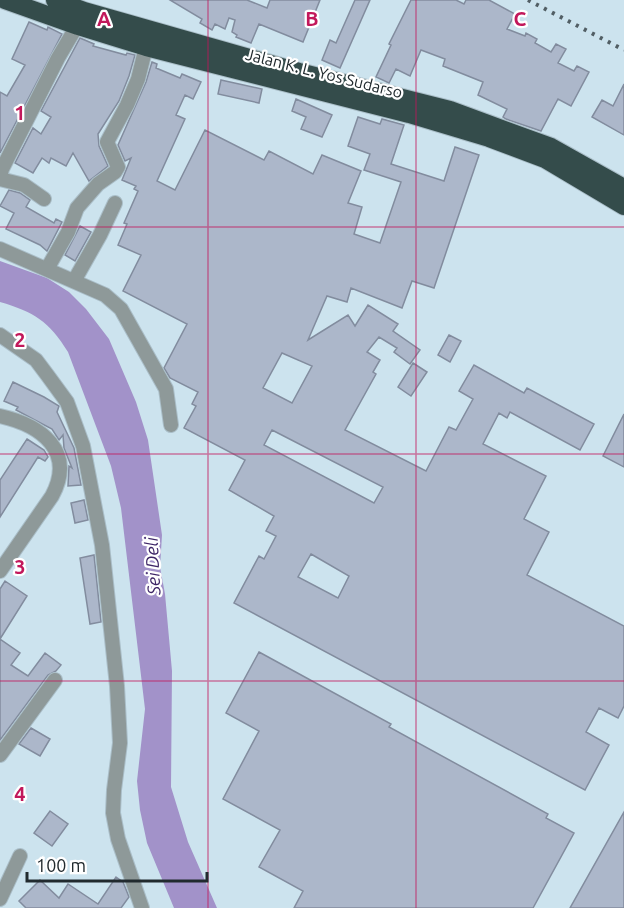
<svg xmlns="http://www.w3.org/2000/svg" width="624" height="908" viewBox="0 0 624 908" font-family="Ubuntu,sans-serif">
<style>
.water{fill:#a292c9}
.building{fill:#acb7ca;stroke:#828c9e;stroke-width:1.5;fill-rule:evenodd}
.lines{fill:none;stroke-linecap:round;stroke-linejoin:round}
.street-casing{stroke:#aabec8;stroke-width:16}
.highway-casing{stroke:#aabec8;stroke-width:20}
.street{stroke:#8e9999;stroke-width:14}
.highway{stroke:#344c4b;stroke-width:18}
.rail{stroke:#515e64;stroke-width:4;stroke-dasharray:3 6;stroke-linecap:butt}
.grid{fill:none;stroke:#c2185b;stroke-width:1.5;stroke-opacity:0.55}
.labels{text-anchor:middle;stroke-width:4.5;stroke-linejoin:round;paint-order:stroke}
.street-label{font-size:16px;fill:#212a2e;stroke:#fff}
.water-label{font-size:18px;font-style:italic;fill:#3d2566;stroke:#fff}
.grid-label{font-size:20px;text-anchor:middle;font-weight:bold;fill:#c2185b;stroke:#fff;stroke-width:4.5;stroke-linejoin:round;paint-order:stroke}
</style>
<rect width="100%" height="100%" fill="#cce3ee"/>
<path class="water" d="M0,261L47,278L69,292L86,309L109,339L136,402L148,440L162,535L160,567L165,594L172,671L171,787L188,842L217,908H174L147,843L140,810L137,781L145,709L121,508L111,466L68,352C49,321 34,312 0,302Z"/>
<path class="building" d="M170,0H247L267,8L270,0H320L303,42L259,24L251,43L236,37L237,35L232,32L235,20L229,18L225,29L215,24L212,30L200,23L202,19Z
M355,0H370L340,68L322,60L330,40L336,43Z
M411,0H456L464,4L466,0H489L515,14L507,29L525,36L526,33L537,39L535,43L551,52L556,44L566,49L558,63L574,71L577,66L589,72L571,106L558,99L541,131L506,119L503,117L507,109L478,95L483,82L443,66L445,59L421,50L410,76L396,69L389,83L376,77L391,45L389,44Z
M29,22L47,30L48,27L62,34L0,153V92L7,96L25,65L12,59Z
M80,38L94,44L93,46L126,55L127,53L135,55L129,76L119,101L98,134L99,146L108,166L89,181L73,153L66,166L51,158L49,163L42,158L33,173L15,163L33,128L41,134L51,117L41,111Z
M152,62L157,64L156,68L180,78L182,74L201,82L193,99L185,95L176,115L185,119L157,181L175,190L205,130L264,160L269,151L313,174L322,155L361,171L348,203L362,207L354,234L380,243L401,182L364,170L370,154L348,146L358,117L380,124L382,119L404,125L391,164L444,181L455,147L479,155L434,288L412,281L402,308L351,288L347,302L327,296L308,340L348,315L355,326L368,305L398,324L393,331L420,350L410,364L394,352L397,348L379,337L367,352L380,360L373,372L376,374L345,430L426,471L449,427L456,430L473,399L459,391L474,365L524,393L527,388L594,424L580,450L510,412L507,418L499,413L483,444L546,476L524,519L549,532L527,575L624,626V706L618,718L599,708L586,732L609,745L585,790L234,603L259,556L264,559L276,536L266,531L274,516L229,490L245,460L184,428L196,406L192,404L198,392L170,378L164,368L187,324L123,291L141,255L118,245L127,224L124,223L138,191L134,189L136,186L122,180L131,158L125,161L118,145L146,82ZM282,353L312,366L292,403L263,388ZM272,430L383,487L374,503L264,445ZM311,554L349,576L338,598L298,577Z
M221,80L262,89L259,103L218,94Z
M624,84V135L592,117L602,100L613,106Z
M296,99L332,115L322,137L301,129L306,117L292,111Z
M9,190L20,193L30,200L26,207L54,223L56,219L62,222L47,251L40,245L6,229L14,213L0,206Z
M80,226L91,232L75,261L65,255Z
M449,335L461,341L450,362L438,355Z
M413,363L427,372L411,396L398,387Z
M13,382L44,397L59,406L57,412L74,448L81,485L68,486L69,466L72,468L64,448L63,435L59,440L52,429L16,410L18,407L4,401Z
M624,414V467L603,456Z
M27,439L44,450L48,457L45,461L38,457L0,517V480Z
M84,500L88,520L75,523L71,503Z
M94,555L101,622L90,624L80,558Z
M5,581L27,596L0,639L20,653L11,665L28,676L45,653L61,665L56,671L48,675L0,740V589Z
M259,652L391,724L389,727L548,814L546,818L574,833L533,908H294L303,891L259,867L280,830L223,799L259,731L226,713Z
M31,728L50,739L40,756L19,744Z
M50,811L68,824L52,846L34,833Z
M624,812V908H570Z
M116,877L123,882L129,897L121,908H26L19,901L40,880L59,898L68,884L98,904Z"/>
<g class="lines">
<defs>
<path id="street" d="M0,177L2,169L58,58L81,19
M0,179L24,185L44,199
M0,249L105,295L121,309L166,389L171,425
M47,269L68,232L77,208L98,184L115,172L118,167L107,142L127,105L138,79L146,47
M74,281L100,235L115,203
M0,335L36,360L48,376L67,402L83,446L102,545L117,686L120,743L114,790L113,813L118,839L142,908
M0,416C41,425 76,451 52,496L0,571
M0,755L55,680
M0,899L20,856"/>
<path id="highway" d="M5,0L78,26L146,47L409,114L489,138L545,159L624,206
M55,0L84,11L299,72L450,110L551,147L624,188"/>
</defs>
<use href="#street" class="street-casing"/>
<use href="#highway" class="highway-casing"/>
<use href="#street" class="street"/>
<use href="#highway" class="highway"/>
<path class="rail" d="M528,0L624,50"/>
</g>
<path class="grid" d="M208,0V908M416,0V908M0,227H624M0,454H624M0,681H624"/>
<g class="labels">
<g class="street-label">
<text transform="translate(324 73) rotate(14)" y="6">Jalan K. L. Yos Sudarso</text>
</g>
<g class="water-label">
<text transform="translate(153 566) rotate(-93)" y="6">Sei Deli</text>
</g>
</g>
<g class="grid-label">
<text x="104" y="26">A</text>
<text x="312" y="26">B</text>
<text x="520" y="26">C</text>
<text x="20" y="120">1</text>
<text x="20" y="347">2</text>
<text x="20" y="574">3</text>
<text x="20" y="801">4</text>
</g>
<path d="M27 872v9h180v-9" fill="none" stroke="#212a2e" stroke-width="3"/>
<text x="36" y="872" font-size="18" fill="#212a2e" stroke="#ffffff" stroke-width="4.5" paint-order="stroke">100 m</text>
</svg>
